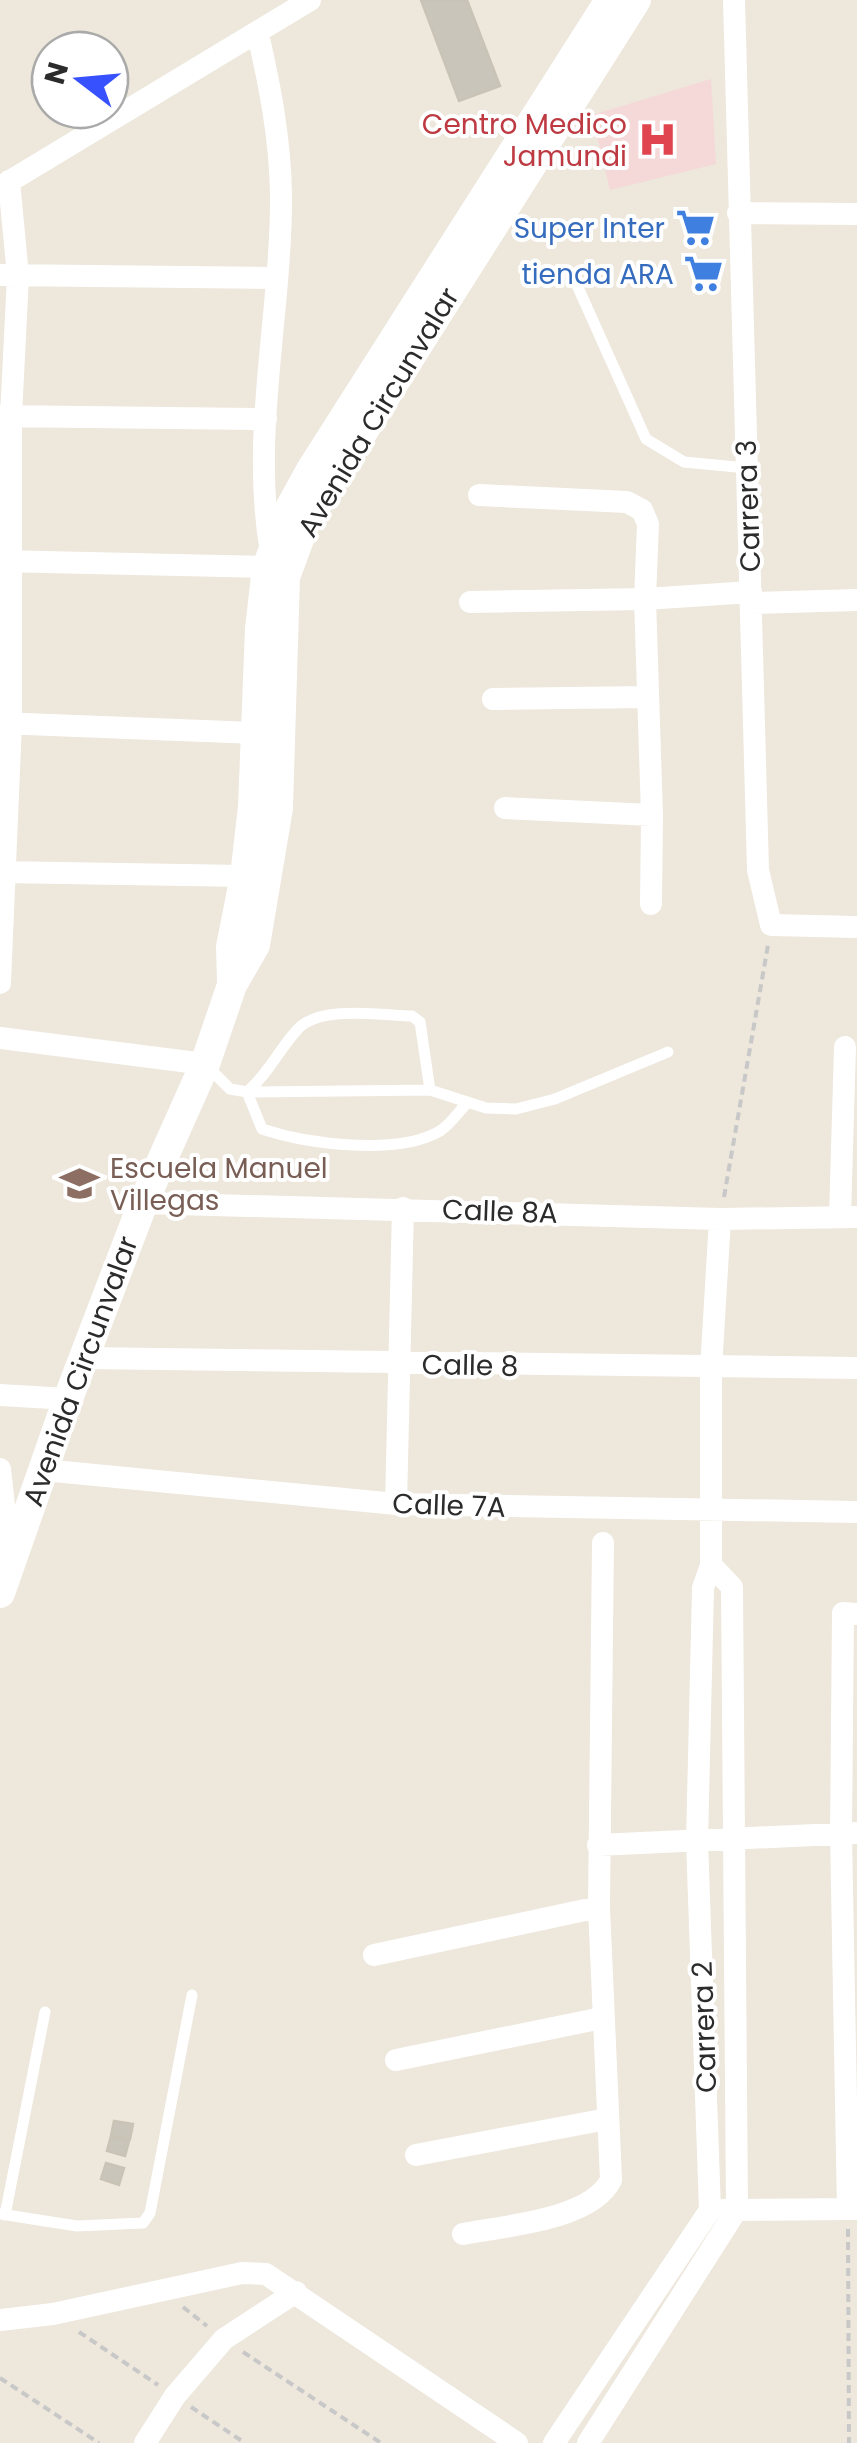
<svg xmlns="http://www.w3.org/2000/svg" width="857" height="2443" viewBox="0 0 857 2443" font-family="Poppins,sans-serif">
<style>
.medical{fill:#f5d9d9}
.building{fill:#c9c5bb;stroke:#c9c3b5;stroke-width:2.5}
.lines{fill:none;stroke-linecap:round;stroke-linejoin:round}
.path{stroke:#c8c8c8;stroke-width:4;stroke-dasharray:8 5;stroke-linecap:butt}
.service{stroke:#fff;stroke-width:11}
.minor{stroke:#fff;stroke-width:22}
.secondary{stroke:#fff;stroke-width:30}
.labels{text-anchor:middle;stroke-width:8;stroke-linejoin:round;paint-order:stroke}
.health-label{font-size:28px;fill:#be3a42;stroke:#fff;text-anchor:end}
.shop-label{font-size:28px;fill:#366cbe;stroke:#fff;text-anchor:end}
.street-label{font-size:28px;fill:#2b2b2b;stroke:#fff}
.education-label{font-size:28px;fill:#785e54;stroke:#fff;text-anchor:start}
</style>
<rect width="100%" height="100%" fill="#ede7dc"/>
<path class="medical" d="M711,79L716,164L610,190L592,115Z"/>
<path class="building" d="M421,0H467L500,86L459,101Z
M114,2121L133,2124L130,2139L111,2136Z
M111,2136L129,2141L125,2156L107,2151Z
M106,2163L124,2168L119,2185L101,2179Z"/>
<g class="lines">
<path class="path" d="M724,1197L768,945
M848,2229L849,2443
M183,2307L207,2326
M79,2332L158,2385
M243,2352L381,2443
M0,2378L99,2443
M191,2407L245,2443"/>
<path class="service" d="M572,274L646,439L684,462L747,468
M208,1067L230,1089L247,1092L430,1090L486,1108L516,1109L555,1099L668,1052
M430,1090L420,1022L412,1016C381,1015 318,1005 297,1030C278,1051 268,1074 247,1092L262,1129C307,1144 398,1156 440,1131C451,1124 459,1111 468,1102
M0,2214L77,2226L143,2223L150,2213L192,1995
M5,2215L45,2012"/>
<path class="minor" d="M734,0L758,870L771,925L857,927
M258,34C270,87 280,138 281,193C282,312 250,434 271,552
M0,187L310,0
M738,213L857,214
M0,275L275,278
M0,416L266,419
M479,495L627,502L642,510L648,524L645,599L652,815L651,904
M0,561L267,567
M470,602L645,599L751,592
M751,603L857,600
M493,699L647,697
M0,723L255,733
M505,808L652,815
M0,872L245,876
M0,983L11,723V416L18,276L9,181
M0,1038L205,1064
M143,1203L720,1219L857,1217
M840,1216L845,1047
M84,1358L857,1368
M0,1395L68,1399
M0,1469L10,1560
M43,1470L396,1504L857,1512
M396,1504L403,1208
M598,1845L857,1833
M374,1955L599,1907
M396,2060L602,2018
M416,2155L607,2119
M848,2209L841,1834L843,1613L857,1614
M724,2210L857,2209
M463,2234C504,2226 591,2220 611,2180L599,1907L603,1543
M0,2320L53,2314L242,2273L266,2274L517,2443
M145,2443L175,2396L224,2339L296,2292
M554,2443L710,2210L697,1841L703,1588L711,1565V1369L720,1219
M588,2443L737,2209L732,1587L711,1565"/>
<path class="secondary" d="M232,982L231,947L245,876L253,807L260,629L267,567L290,508L311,470L610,0
M0,1593L68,1399L143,1203L205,1064L232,985L255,945L278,808L285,577L305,523L636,0"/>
</g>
<defs>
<symbol id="hospital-bare" viewBox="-9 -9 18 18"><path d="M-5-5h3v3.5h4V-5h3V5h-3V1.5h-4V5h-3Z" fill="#e0444e" stroke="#fff" stroke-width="2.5" paint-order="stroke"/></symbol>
<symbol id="supermarket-bare" viewBox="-9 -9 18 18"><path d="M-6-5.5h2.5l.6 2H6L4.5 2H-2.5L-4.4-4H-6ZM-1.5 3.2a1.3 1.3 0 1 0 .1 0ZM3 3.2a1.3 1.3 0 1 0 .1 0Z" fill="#3f7fe0" stroke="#fff" stroke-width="2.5" paint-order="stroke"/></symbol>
<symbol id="school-bare" viewBox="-9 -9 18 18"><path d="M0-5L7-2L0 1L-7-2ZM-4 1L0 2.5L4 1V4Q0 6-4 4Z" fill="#8d6e63" stroke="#fff" stroke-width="2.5" paint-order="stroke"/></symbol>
</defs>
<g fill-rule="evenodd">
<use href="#hospital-bare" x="630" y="112" width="55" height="55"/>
<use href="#supermarket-bare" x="668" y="200" width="55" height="55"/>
<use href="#supermarket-bare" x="676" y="246" width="55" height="55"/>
<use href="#school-bare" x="52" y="1156" width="55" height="55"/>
</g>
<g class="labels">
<g class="health-label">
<text x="627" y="134">Centro Medico<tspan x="627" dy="32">Jamundi</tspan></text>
</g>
<g class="shop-label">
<text x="665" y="238">Super Inter</text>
<text x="674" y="284">tienda ARA</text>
</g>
<g class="street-label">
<text transform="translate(378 412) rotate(-59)" y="10">Avenida Circunvalar</text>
<text transform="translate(748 506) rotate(-92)" y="10">Carrera 3</text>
<text transform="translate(500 1211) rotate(2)" y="10">Calle 8A</text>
<text transform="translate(470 1365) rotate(1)" y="10">Calle 8</text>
<text transform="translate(80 1371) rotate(-70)" y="10">Avenida Circunvalar</text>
<text transform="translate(449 1505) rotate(2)" y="10">Calle 7A</text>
<text transform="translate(704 2027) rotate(-92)" y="10">Carrera 2</text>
</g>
<g class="education-label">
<text x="110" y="1178">Escuela Manuel<tspan x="110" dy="32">Villegas</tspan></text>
</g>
</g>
<g transform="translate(80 80) rotate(286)"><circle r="48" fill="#ffffff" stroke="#aaaaaa" stroke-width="2.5"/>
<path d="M0-8L18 38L0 25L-18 38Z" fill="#3751ff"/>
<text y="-15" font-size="28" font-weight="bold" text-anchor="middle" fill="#2b2b2b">N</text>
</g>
</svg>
